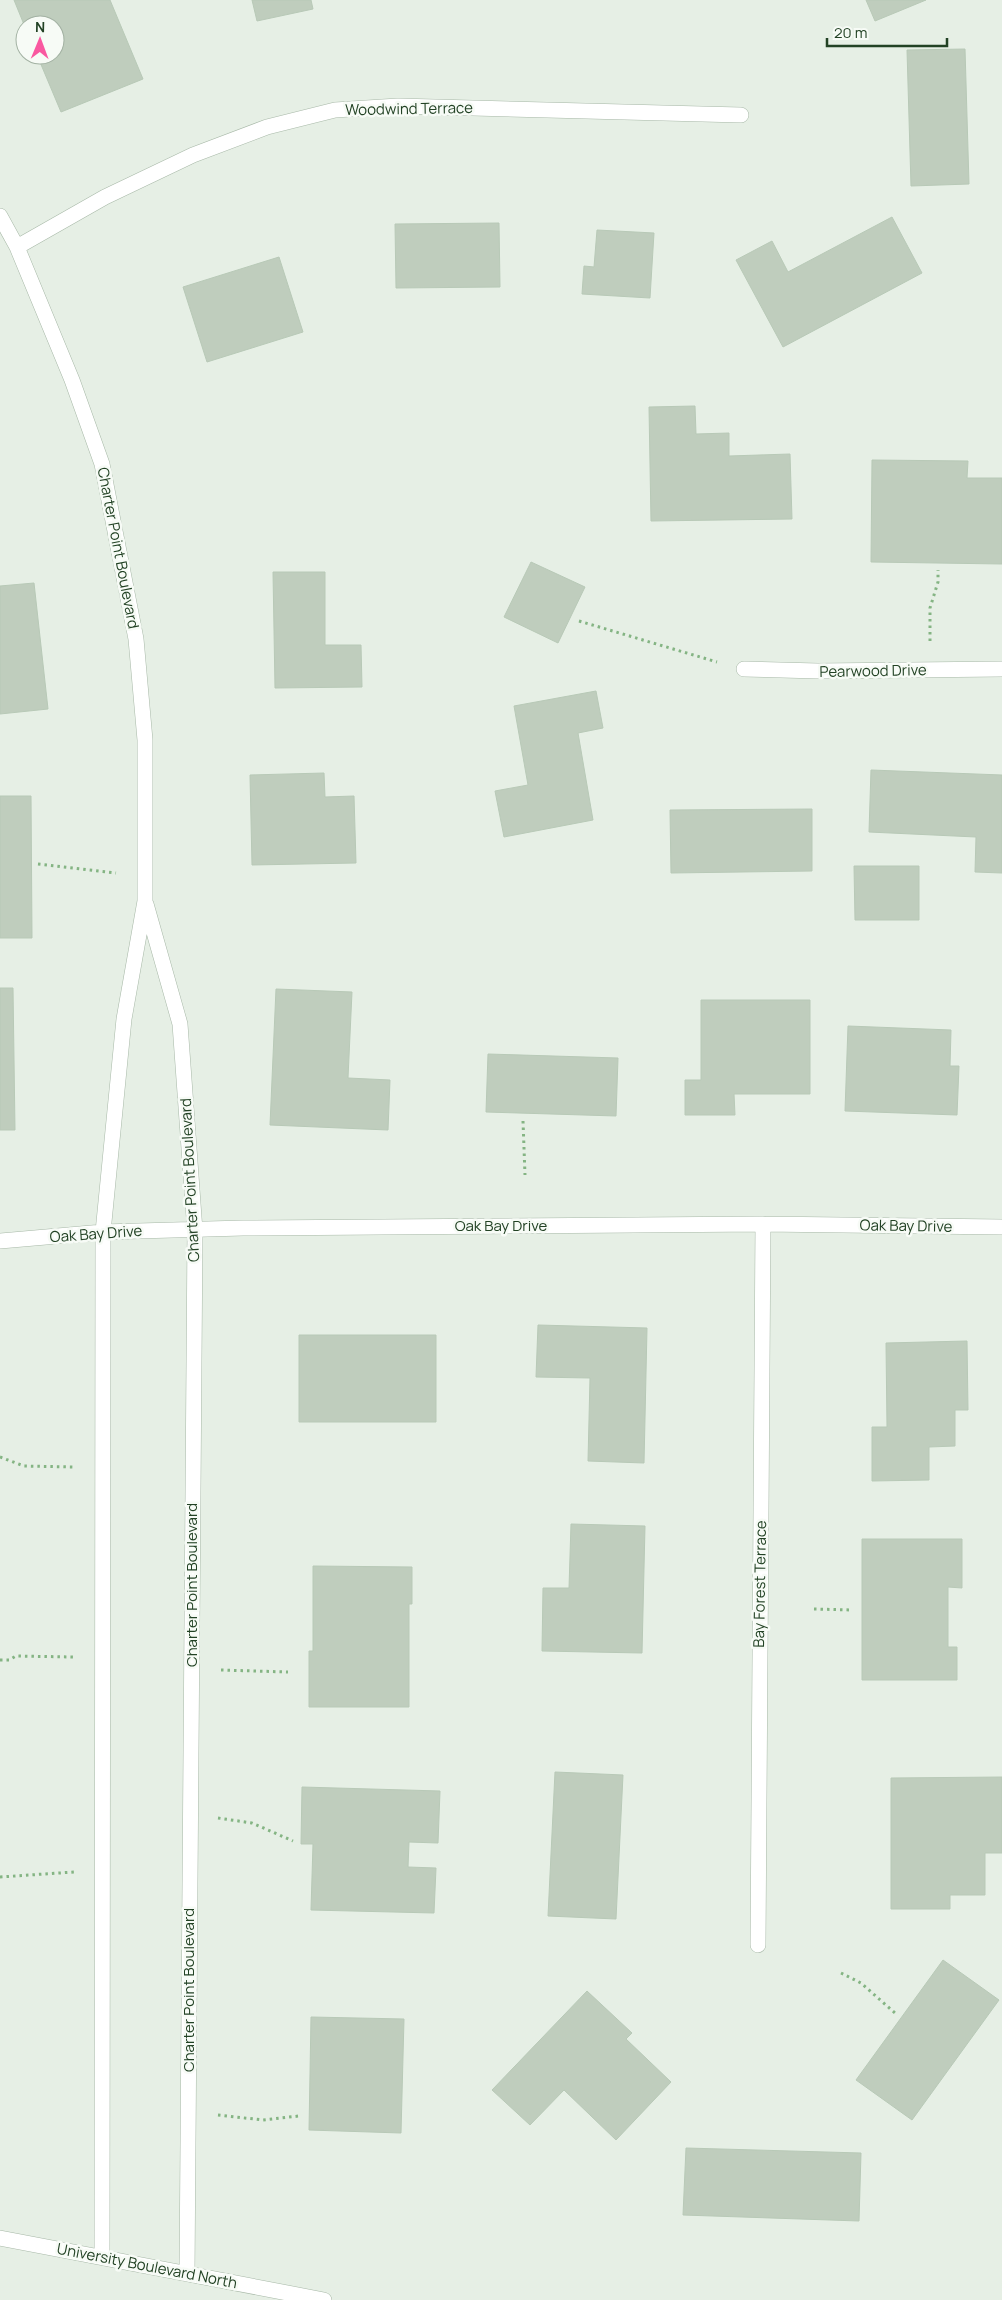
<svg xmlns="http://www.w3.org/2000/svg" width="1002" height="2300" viewBox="0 0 1002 2300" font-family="Manrope,sans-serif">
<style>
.building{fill:#bfcdbd;stroke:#b8c9b7}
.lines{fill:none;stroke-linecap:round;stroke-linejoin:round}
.minor-casing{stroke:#a7b8a7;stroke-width:16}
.path{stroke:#84b483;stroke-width:3;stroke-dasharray:2.5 4;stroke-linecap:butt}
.minor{stroke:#fff;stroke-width:15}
.labels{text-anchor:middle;stroke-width:5;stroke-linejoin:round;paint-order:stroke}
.street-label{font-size:15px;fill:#224224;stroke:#f7fbf6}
</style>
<rect width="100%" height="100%" fill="#e6efe5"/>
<path class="building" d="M14,0H110L143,79L61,112L37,55H55V25H25V27Z
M252,0H311L313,9L257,21Z
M866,0H926L875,21Z
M965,49L969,184L911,186L907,50Z
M892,217L922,273L783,347L736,260L772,241L788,272Z
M499,223L500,287L396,288L395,224Z
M597,230L654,233L650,298L582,294L584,266L594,267Z
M279,257L303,332L207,362L183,287Z
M695,406L696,434L729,433V456L790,454L792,519L651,521L649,407Z
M872,460L968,461L967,478H1002V564L871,562Z
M531,562L585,587L558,643L504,617Z
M273,572H325V645H361L362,687L275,688Z
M34,583L48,709L0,714V586Z
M596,691L603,728L578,733L593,820L504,837L495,791L528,785L514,706Z
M871,770L1002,775V873L975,872L976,837L869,832Z
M324,773L325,797L354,796L356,863L252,865L250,775Z
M0,796H31L32,938H0Z
M812,809V871L671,873L670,810Z
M854,866H919V920H855Z
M0,988H13L15,1130H0Z
M276,989L352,992L348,1078L390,1080L388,1130L270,1125Z
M701,1000H810V1094H734L735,1115H685V1080H701Z
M848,1026L951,1030L950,1066H959L957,1115L845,1111Z
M488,1054L618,1058L616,1116L486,1112Z
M538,1325L647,1328L644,1463L588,1461L590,1378L536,1377Z
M299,1335H436V1422H299Z
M967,1341L968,1410H955V1446L929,1447V1480L872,1481V1427H887L886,1343Z
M571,1524L645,1526L642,1653L542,1651L543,1588H569Z
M862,1539H962V1588L948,1587V1647H957V1680H862Z
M313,1566L412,1567V1604H409V1707H309V1651H313Z
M555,1772L623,1775L616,1919L548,1916Z
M1002,1777V1853H985V1895H950V1909H891V1778Z
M302,1787L440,1791L438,1843L409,1842L408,1867L436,1868L434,1913L311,1910L313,1844H301Z
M943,1960L999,2000L912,2120L856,2080Z
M587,1991L632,2033L626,2039L671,2082L616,2140L564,2090L530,2125L492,2090Z
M311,2017L404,2019L401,2133L309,2130Z
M686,2148L861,2153L859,2221L683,2215Z"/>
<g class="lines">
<defs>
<path id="minor" d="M0,216L17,247L72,380L102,464L136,639L145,740V901L124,1019L103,1232L102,2257
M17,247L105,197L193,155L267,127L335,110L398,106L741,115
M744,669L818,671L1002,669
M146,904L180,1024L195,1231L187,2274
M0,1241L103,1232L243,1228L763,1224L1002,1227
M758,1945L763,1224
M0,2238L324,2300"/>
</defs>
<use href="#minor" class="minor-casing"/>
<path class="path" d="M579,621L717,662
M930,641V608L938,582V570
M38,864L116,873
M523,1121L525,1175
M0,1457L24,1466L75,1467
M814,1609L852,1610
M0,1660H9L16,1656L73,1657
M221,1670L288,1672
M218,1818L252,1823L293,1841
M0,1877L74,1872
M841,1973L861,1983L895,2013
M218,2115L263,2120L299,2116"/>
<use href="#minor" class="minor"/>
</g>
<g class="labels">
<g class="street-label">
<text transform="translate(409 109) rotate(-1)" y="5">Woodwind Terrace</text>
<text transform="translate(118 548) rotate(79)" y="5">Charter Point Boulevard</text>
<text transform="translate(873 671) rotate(-1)" y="5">Pearwood Drive</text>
<text transform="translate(190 1180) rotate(-93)" y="5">Charter Point Boulevard</text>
<text x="501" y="1231">Oak Bay Drive</text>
<text transform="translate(906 1226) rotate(1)" y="5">Oak Bay Drive</text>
<text transform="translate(96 1234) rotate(-4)" y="5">Oak Bay Drive</text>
<text transform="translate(760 1584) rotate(-89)" y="5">Bay Forest Terrace</text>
<text transform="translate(192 1585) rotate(-90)" y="5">Charter Point Boulevard</text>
<text transform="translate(189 1990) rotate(-90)" y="5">Charter Point Boulevard</text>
<text transform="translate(147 2266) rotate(11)" y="5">University Boulevard North</text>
</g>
</g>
<g transform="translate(40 40) rotate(1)"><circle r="24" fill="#f7fbf6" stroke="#a2b1a2"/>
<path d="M0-4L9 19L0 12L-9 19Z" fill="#f958a0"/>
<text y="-8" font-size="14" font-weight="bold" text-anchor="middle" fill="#224224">N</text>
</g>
<path d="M827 38v8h120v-8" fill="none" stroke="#224224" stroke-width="2.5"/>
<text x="834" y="38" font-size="15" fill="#224224" stroke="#f7fbf6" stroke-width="4" paint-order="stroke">20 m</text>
</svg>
